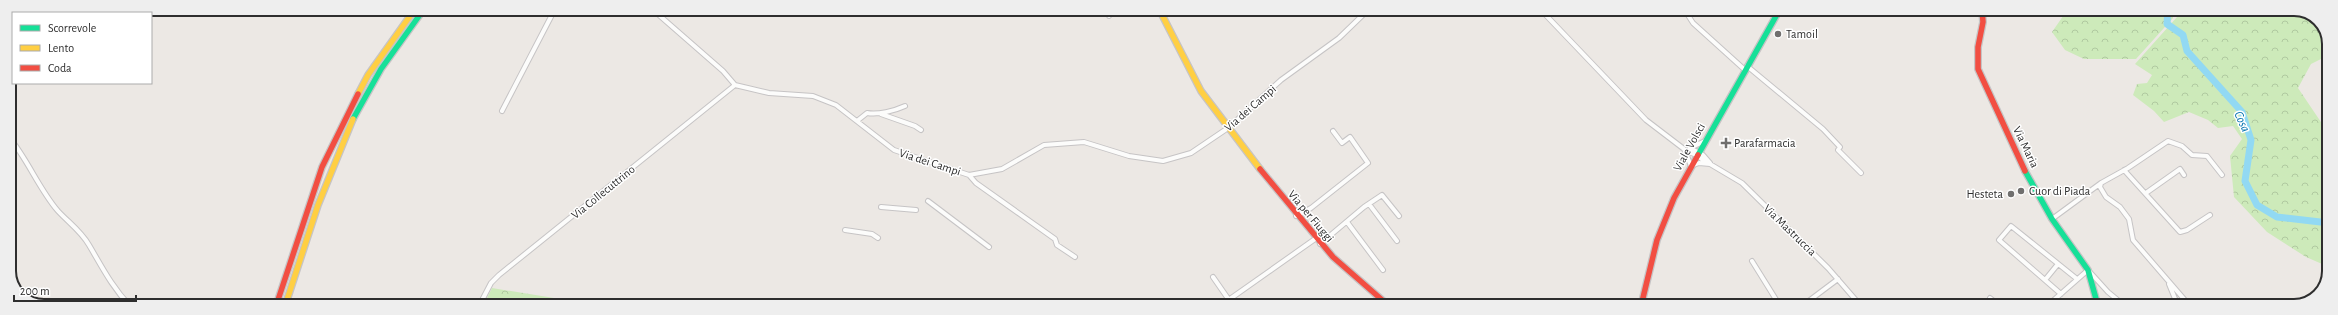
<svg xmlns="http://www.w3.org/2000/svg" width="2338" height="315" viewBox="0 0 2338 315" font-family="'Alegreya Sans',sans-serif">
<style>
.forest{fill:url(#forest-crowns)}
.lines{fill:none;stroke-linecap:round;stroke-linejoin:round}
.river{stroke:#92d9f3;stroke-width:7}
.street-casing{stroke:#c6c4c5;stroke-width:6}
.fast-casing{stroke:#c6c4c5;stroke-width:8}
.slow-casing{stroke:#c6c4c5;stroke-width:8}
.jam-casing{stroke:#c6c4c5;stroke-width:8}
.street{stroke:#fcfcfb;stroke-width:4}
.fast{stroke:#16e098;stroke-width:5.5}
.slow{stroke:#ffcf43;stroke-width:5.5}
.jam{stroke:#f24e42;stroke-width:5.5}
.poi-dot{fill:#706f6e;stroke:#fff;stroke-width:1.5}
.labels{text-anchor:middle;stroke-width:3;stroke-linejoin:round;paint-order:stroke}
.poi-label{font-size:12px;fill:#2e2e2e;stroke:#fff;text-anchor:start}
.street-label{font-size:12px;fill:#2e2e2e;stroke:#fff}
.water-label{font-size:13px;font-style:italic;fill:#0171af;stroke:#fff}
.rim{fill:none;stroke:#2e2e2e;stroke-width:2}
</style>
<defs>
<pattern id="forest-crowns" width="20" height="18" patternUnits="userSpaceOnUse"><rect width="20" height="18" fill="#cdeaba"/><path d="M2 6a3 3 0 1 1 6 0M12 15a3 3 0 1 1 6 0" fill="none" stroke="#b0c9a0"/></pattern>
</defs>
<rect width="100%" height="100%" fill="#ece8e4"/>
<path class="forest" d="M2068,9H2173V18L2136,59H2084L2065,50L2052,32Z
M2178,9H2298L2318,19L2329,40V55L2311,64L2298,88L2329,134V267L2306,257L2267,232L2234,197L2230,156L2242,139L2233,126L2218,128L2208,120L2189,112L2164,122L2154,111L2133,95L2137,84L2147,83L2152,75L2135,64L2177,17Z
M492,288L603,306H483Z"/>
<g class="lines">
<path class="river" d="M2168,9L2167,24L2183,35L2187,51L2242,112L2251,140L2245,181L2257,205L2277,217L2329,223"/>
<defs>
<path id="street" d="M652,9L723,71L735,85
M1107,9L1109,16
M1540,9L1646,120L1684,149L1691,166L1699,163L1710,164L1742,183L1828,268L1861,306
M1684,9L1693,23L1745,70
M1747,66L1823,129L1840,147L1838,150L1861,173
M735,85L769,93L813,96L836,105L894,150L969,175L1002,169L1044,145L1084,142L1129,156L1163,161L1191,153L1228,128L1281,80L1339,38L1369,9
M502,111L555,9
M881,114L915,126L921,130
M857,121L867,113C878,115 894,111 905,106
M9,137C28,160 39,189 58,211C68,222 81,231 89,245C102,267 112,287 130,306
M1690,148L1703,155L1710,163
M1690,148L1705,141
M1686,151L1697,155L1705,162
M2124,170L2180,232L2187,230L2210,215
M969,175L976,183L1055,239L1057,245L1075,257
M2146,193L2180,169L2184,175
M928,201L989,247
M1369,204L1397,241
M881,207L916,210
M1296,216L1311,208L1368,163L1350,137L1342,143L1333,131
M2052,219L2101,183
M1347,222L1383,270
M845,230L872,234L878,238
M1320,244L1364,207L1382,195L1399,216
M1752,261L1780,306
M1213,277L1229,300
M2045,280L2058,264
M2169,284L2178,306
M2061,294L1999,240L2011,226L2077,279
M1990,298L2000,306
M479,306L491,283L499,275L735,85
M1220,306L1315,239
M1806,306V303L1838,279
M2047,306L2088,270L2108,292L2125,306
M2190,306L2133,240L2129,219L2120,207L2106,197L2100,187L2101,183L2128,168L2168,141L2182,146L2192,155L2207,156L2222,175"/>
<path id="fast" d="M353,119L381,69L424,9
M1698,155L1780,9
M2025,171L2052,219L2088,270L2098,306"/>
<path id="slow" d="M1159,9L1201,91L1260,169
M358,94L368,75L415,9
M285,306L318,205L353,119"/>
<path id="jam" d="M1982,9L1983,22L1978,47V69L2025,171
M1260,169L1333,257L1389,306
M276,306L322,167L358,94
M1641,306L1657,240L1674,198L1698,155"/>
</defs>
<use href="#street" class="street-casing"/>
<use href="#fast" class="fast-casing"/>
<use href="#slow" class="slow-casing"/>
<use href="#jam" class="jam-casing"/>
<use href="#street" class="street"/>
<use href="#fast" class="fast"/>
<use href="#slow" class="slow"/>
<use href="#jam" class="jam"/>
</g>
<g class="poi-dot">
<circle cx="1778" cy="34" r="4"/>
<path d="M1724 137h4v4h4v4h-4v4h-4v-4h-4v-4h4z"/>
<circle cx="2021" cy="191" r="4"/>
<circle cx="2011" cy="194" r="4"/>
</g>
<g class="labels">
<g class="poi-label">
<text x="1786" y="38">Tamoil</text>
<text x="1734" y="147">Parafarmacia</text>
<text x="2029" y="195">Cuor di Piada</text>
<text x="2003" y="198" text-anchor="end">Hesteta</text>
</g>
<g class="street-label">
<text transform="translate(1250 108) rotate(-41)" y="4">Via dei Campi</text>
<text transform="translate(1689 147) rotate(-61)" y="4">Viale Volsci</text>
<text transform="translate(2026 147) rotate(64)" y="4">Via Maria</text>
<text transform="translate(930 162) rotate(18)" y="4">Via dei Campi</text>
<text transform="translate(603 192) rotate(-39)" y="4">Via Collecuttrino</text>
<text transform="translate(1311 216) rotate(50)" y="4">Via per Fiuggi</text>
<text transform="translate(1790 230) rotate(44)" y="4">Via Mastruccia</text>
</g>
<g class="water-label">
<text transform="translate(2243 121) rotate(65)" y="5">Cosa</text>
</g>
</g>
<path d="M0 0H2338V315H0ZM44 16H2294A28 28 0 0 1 2322 44V271A28 28 0 0 1 2294 299H44A28 28 0 0 1 16 271V44A28 28 0 0 1 44 16Z" fill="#eee" fill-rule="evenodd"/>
<path class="rim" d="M44 16H2294A28 28 0 0 1 2322 44V271A28 28 0 0 1 2294 299H44A28 28 0 0 1 16 271V44A28 28 0 0 1 44 16Z"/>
<rect x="12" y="12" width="140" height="72" fill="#ffffff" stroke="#ababab"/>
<rect x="20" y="25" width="20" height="6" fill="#16e098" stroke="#ababab"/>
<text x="48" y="32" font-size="12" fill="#2e2e2e">Scorrevole</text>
<rect x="20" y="45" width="20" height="6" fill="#ffcf43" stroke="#ababab"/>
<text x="48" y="52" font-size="12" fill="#2e2e2e">Lento</text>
<rect x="20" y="65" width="20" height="6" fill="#f24e42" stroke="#ababab"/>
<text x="48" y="72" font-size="12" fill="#2e2e2e">Coda</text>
<path d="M14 295v6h122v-6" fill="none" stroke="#2e2e2e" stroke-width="2"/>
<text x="20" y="295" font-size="12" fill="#2e2e2e" stroke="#ffffff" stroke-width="3" paint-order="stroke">200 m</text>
</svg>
